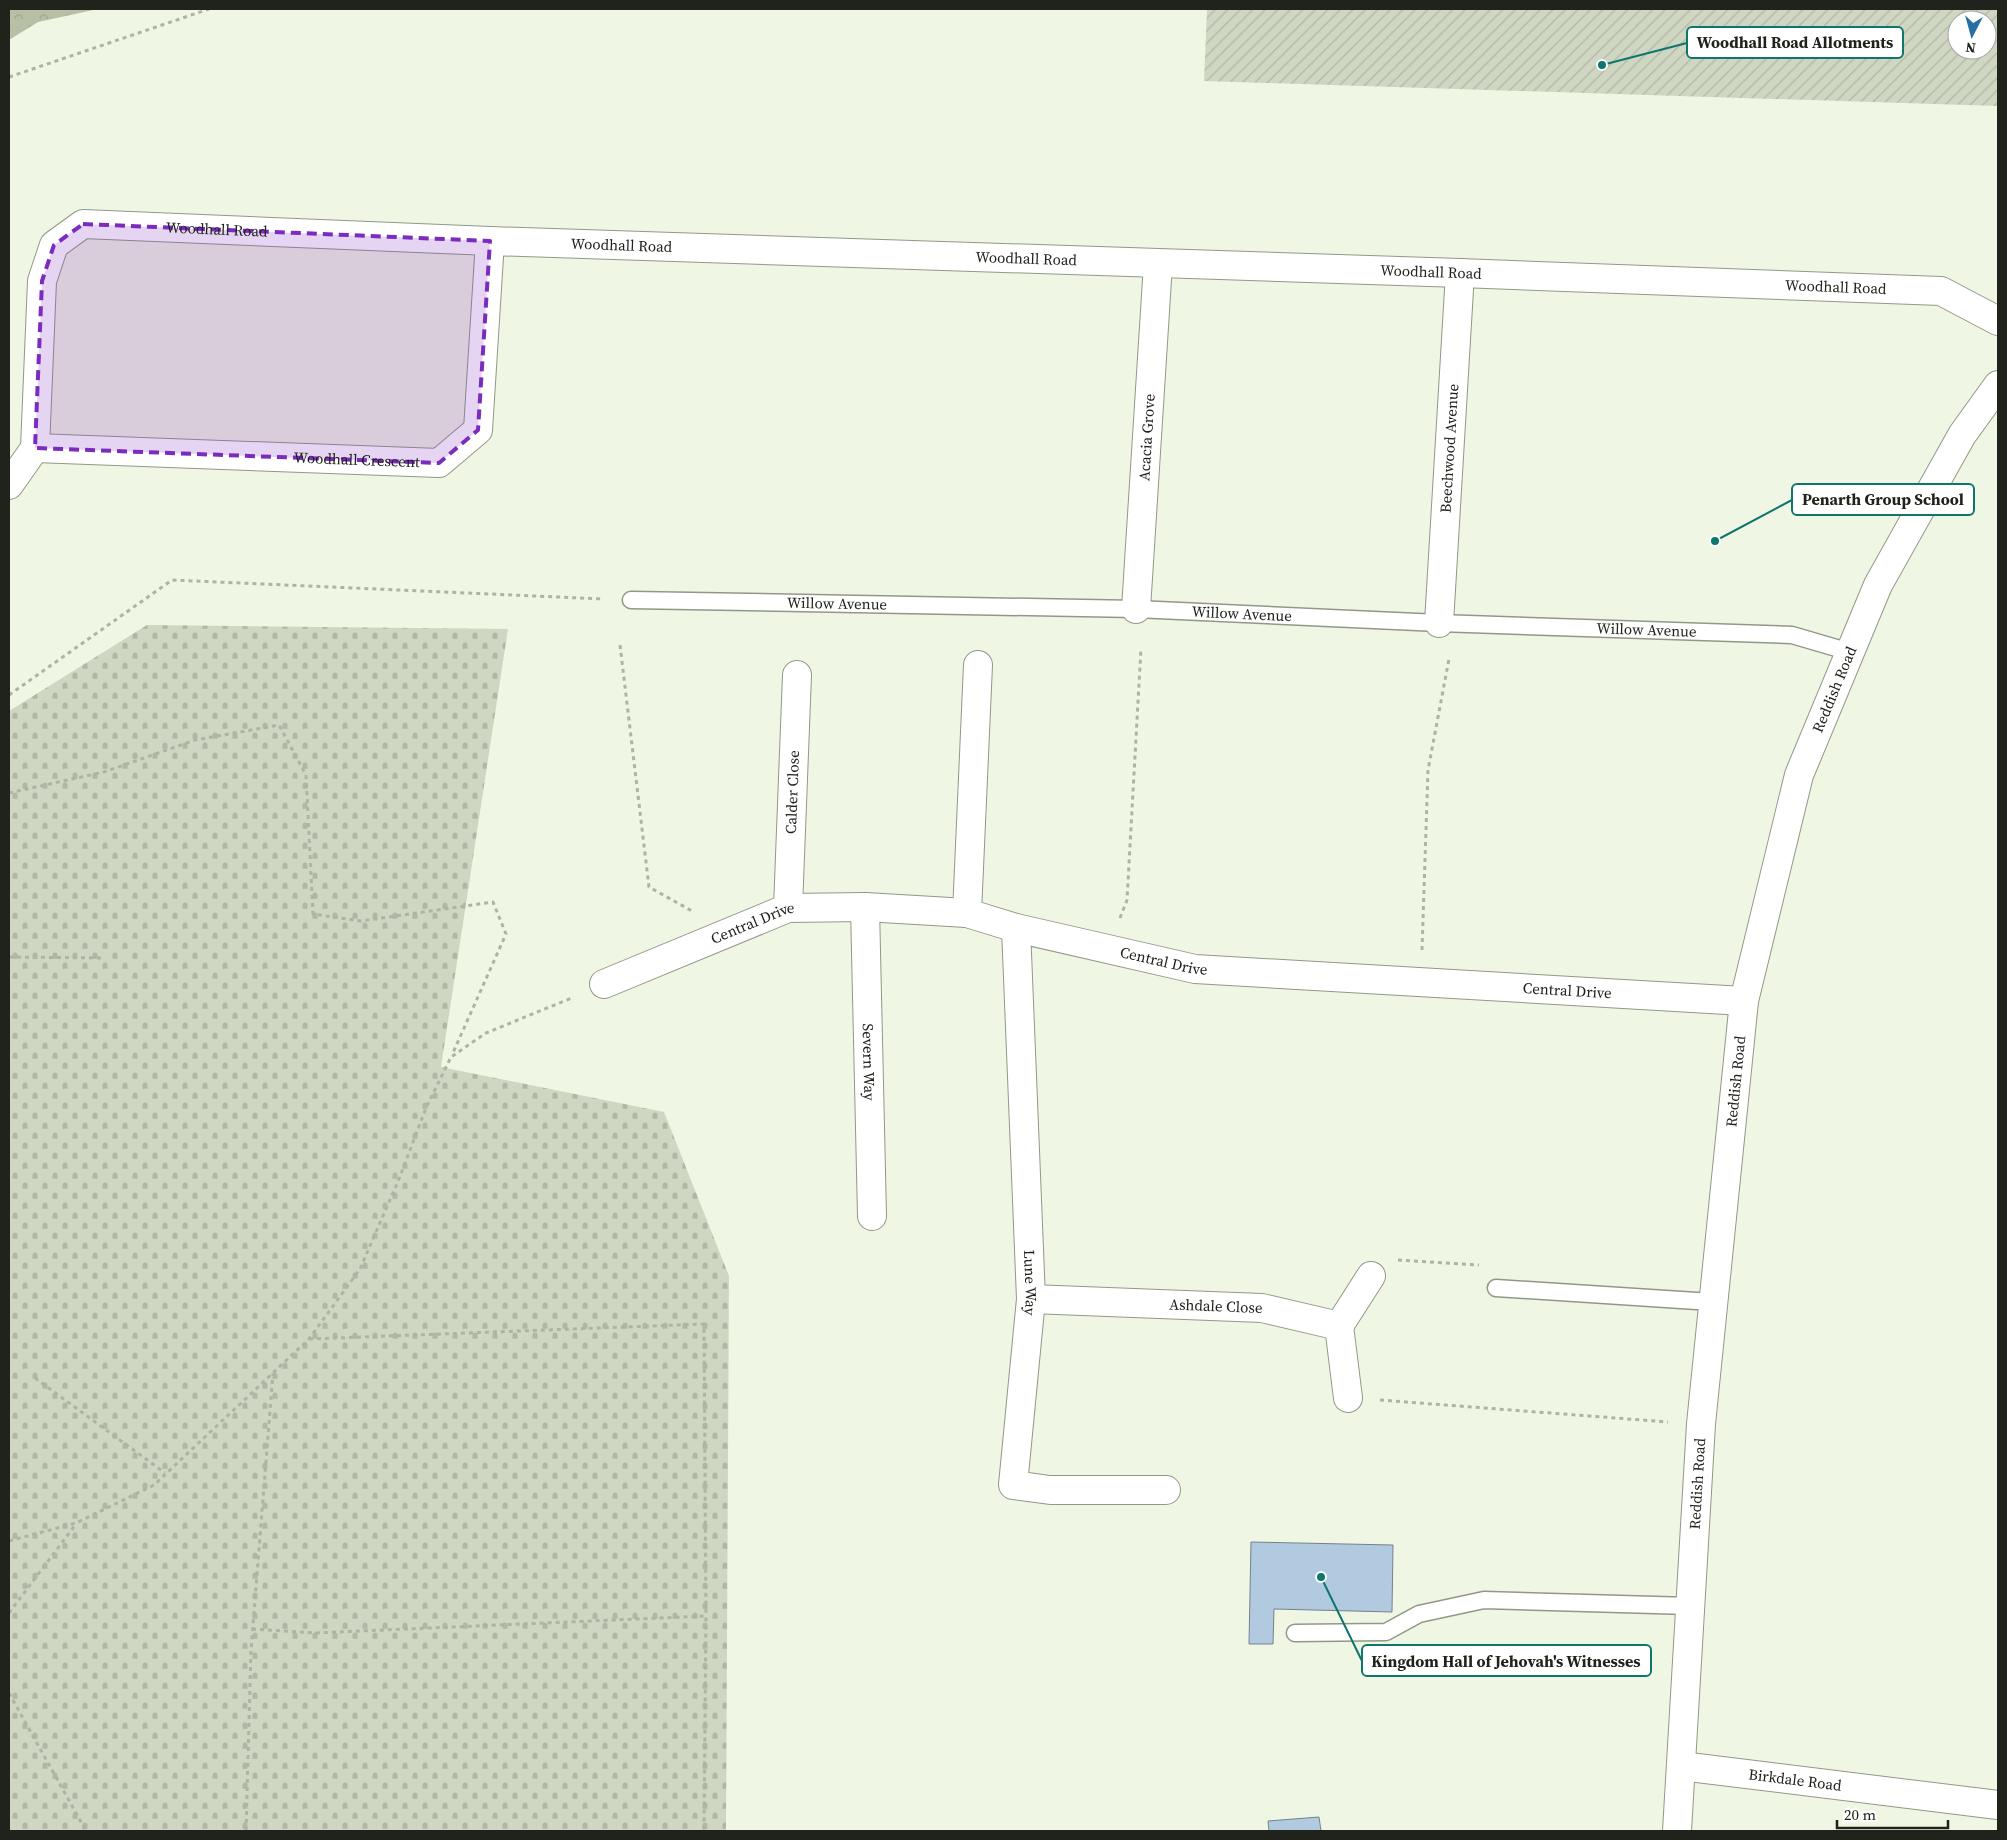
<svg xmlns="http://www.w3.org/2000/svg" width="2007" height="1840" viewBox="0 0 2007 1840" font-family="'Source Serif 4',serif">
<style>
.forest{fill:url(#forest-crowns)}
.cemetery{fill:url(#cemetery-stones)}
.garden{fill:url(#garden-furrows);fill-rule:evenodd}
.building{fill:#b1cadf;stroke:#74828e}
.lines{fill:none;stroke-linecap:round;stroke-linejoin:round}
.service-casing{stroke:#929887;stroke-width:19}
.minor-casing{stroke:#929887;stroke-width:30}
.secondary-casing{stroke:#929887;stroke-width:30}
.path{stroke:#aeb3a4;stroke-width:3;stroke-dasharray:4 4;stroke-linecap:butt}
.service{stroke:#fff;stroke-width:16}
.minor{stroke:#fff;stroke-width:28}
.secondary{stroke:#fff;stroke-width:28}
.marked{fill:#7b2cbf;fill-opacity:0.2;stroke:#7b2cbf;stroke-width:4;stroke-dasharray:10 6;stroke-linejoin:round}
.labels{text-anchor:middle;stroke-width:4;stroke-linejoin:round;paint-order:stroke}
.street-label{font-size:15px;fill:#20231c;stroke:#fff}
.leader{fill:none;stroke:#0f766e;stroke-width:2}
.callout-dot{fill:#0f766e;stroke:#fff;stroke-width:2}
.callout{fill:#fff;stroke:#0f766e;stroke-width:2}
.callout-label{font-size:16px;text-anchor:middle;font-weight:bold;fill:#20231c}
</style>
<defs>
<pattern id="forest-crowns" width="20" height="18" patternUnits="userSpaceOnUse" patternTransform="scale(1.25)"><rect width="20" height="18" fill="#b7c0a4"/><path d="M2 6a3 3 0 1 1 6 0M12 15a3 3 0 1 1 6 0" fill="none" stroke="#9da58d"/></pattern>
<pattern id="cemetery-stones" width="16" height="16" patternUnits="userSpaceOnUse" patternTransform="scale(1.25)"><rect width="16" height="16" fill="#cfd6c2"/><path d="M2 7V4a2 2 0 0 1 4 0v3zM10 15v-3a2 2 0 0 1 4 0v3z" fill="#b1b7a6"/></pattern>
<pattern id="garden-furrows" width="10" height="10" patternUnits="userSpaceOnUse" patternTransform="scale(1.25)"><rect width="10" height="10" fill="#cfd6c2"/><path d="M-1 1l2-2M0 10L10 0M9 11l2-2" fill="none" stroke="#b1b7a6"/></pattern>
</defs>
<rect width="100%" height="100%" fill="#f0f6e4"/>
<path class="forest" d="M9,9H98L38,22L9,40Z"/>
<path class="cemetery" d="M147,625L508,629L441,1067L664,1112L729,1276L726,1831H9V711Z"/>
<path class="garden" d="M1207,9H1998V106L1204,81ZM1957,20H1987V50H1957Z"/>
<path class="building" d="M1251,1542L1393,1545L1392,1612L1274,1609L1273,1644H1249Z
M1319,1817L1321,1831H1269L1268,1821Z"/>
<g class="lines">
<defs>
<g id="service">
<path id="s1" d="M631,600L1136,609L1439,623L1792,635L1850,652"/>
<path d="M1496,1288L1712,1302"/>
<path d="M1295,1633L1386,1632L1419,1614L1484,1600L1690,1606"/>
</g>
<g id="minor">
<path id="s2" d="M35,448L439,463L478,430L490,241"/>
<path id="s3" d="M9,485L35,448L42,281L54,245L83,224L490,241L1460,273L1941,291L1998,321"/>
<path id="s4" d="M1136,609L1158,264"/>
<path id="s5" d="M1439,623L1460,273"/>
<path id="s6" d="M865,907L872,1216"/>
<path id="s7" d="M788,908L797,675"/>
<path d="M967,913L978,665"/>
<path id="s8" d="M1016,928L1031,1299L1013,1485L1050,1490H1166"/>
<path id="s9" d="M604,984L788,908L865,907L967,913L1016,928L1195,969L1744,1001"/>
<path id="s10" d="M1031,1299L1262,1308L1339,1326L1371,1276"/>
<path d="M1339,1326L1348,1398"/>
<path id="s11" d="M1681,1766L1998,1805"/>
</g>
<g id="secondary">
<path id="s12" d="M1677,1831L1701,1424L1744,1001L1799,775L1878,585L1962,435L1998,385"/>
</g>
</defs>
<use href="#service" class="service-casing"/>
<use href="#minor" class="minor-casing"/>
<use href="#secondary" class="secondary-casing"/>
<path class="path" d="M9,77L209,9
M620,645L649,887L692,911
M9,695L172,580L603,599
M9,793L104,772L195,740L279,725L306,775L313,914L361,921L493,902L506,934L452,1055
M1120,918L1127,900L1141,648
M1422,950L1428,770L1449,659
M9,957L105,958
M1398,1260L1479,1265
M309,1339L704,1324L706,1616
M35,1378L165,1473
M1380,1400L1668,1422
M9,1541L76,1523L154,1485L309,1339L360,1269L399,1179L426,1108L451,1057L486,1033L574,997
M9,1613L76,1524
M252,1629L314,1633L706,1616L704,1831
M9,1693L86,1831
M246,1831L251,1650L273,1373"/>
<use href="#service" class="service"/>
<use href="#minor" class="minor"/>
<use href="#secondary" class="secondary"/>
</g>
<path class="marked" d="M83,224L490,241L478,430L439,463L35,448L42,281L54,245Z"/>
<g class="labels">
<g class="street-label">
<text dy="5" stroke="none"><textPath href="#s3" startOffset="420">Woodhall Road</textPath></text>
<text dy="5" stroke="none"><textPath href="#s3" startOffset="825">Woodhall Road</textPath></text>
<text dy="5" stroke="none"><textPath href="#s3" startOffset="1230">Woodhall Road</textPath></text>
<text dy="5" stroke="none"><textPath href="#s3" startOffset="1635">Woodhall Road</textPath></text>
<text dy="5" stroke="none"><textPath href="#s3" startOffset="2040">Woodhall Road</textPath></text>
<text dy="5" stroke="none"><textPath href="#s4" startOffset="172">Acacia Grove</textPath></text>
<text dy="5" stroke="none"><textPath href="#s5" startOffset="175">Beechwood Avenue</textPath></text>
<text dy="5" stroke="none"><textPath href="#s2" startOffset="322">Woodhall Crescent</textPath></text>
<text dy="5" stroke="none"><textPath href="#s1" startOffset="206">Willow Avenue</textPath></text>
<text dy="5" stroke="none"><textPath href="#s1" startOffset="611">Willow Avenue</textPath></text>
<text dy="5" stroke="none"><textPath href="#s1" startOffset="1016">Willow Avenue</textPath></text>
<text dy="5" stroke="none"><textPath href="#s12" startOffset="1158">Reddish Road</textPath></text>
<text dy="5" stroke="none"><textPath href="#s7" startOffset="116">Calder Close</textPath></text>
<text dy="5" stroke="none"><textPath href="#s9" startOffset="161">Central Drive</textPath></text>
<text dy="5" stroke="none"><textPath href="#s9" startOffset="581">Central Drive</textPath></text>
<text dy="5" stroke="none"><textPath href="#s9" startOffset="986">Central Drive</textPath></text>
<text dy="5" stroke="none"><textPath href="#s6" startOffset="155">Severn Way</textPath></text>
<text dy="5" stroke="none"><textPath href="#s12" startOffset="752">Reddish Road</textPath></text>
<text dy="5" stroke="none"><textPath href="#s8" startOffset="355">Lune Way</textPath></text>
<text dy="5" stroke="none"><textPath href="#s10" startOffset="185">Ashdale Close</textPath></text>
<text dy="5" stroke="none"><textPath href="#s12" startOffset="348">Reddish Road</textPath></text>
<text dy="5" stroke="none"><textPath href="#s11" startOffset="115">Birkdale Road</textPath></text>
</g>
</g>
<path class="leader" d="M1602 65L1687 43M1715 541L1792 500M1321 1577L1362 1661"/>
<g class="callout-dot">
<circle cx="1602" cy="65" r="5"/>
<circle cx="1715" cy="541" r="5"/>
<circle cx="1321" cy="1577" r="5"/>
</g>
<g class="callout">
<rect x="1687" y="27" width="216" height="31" rx="5"/>
<rect x="1792" y="484" width="182" height="31" rx="5"/>
<rect x="1362" y="1645" width="289" height="31" rx="5"/>
</g>
<g class="callout-label">
<text x="1795" y="48">Woodhall Road Allotments</text>
<text x="1883" y="505">Penarth Group School</text>
<text x="1506" y="1667">Kingdom Hall of Jehovah's Witnesses</text>
</g>
<rect width="2007" height="1840" fill="none" stroke="#20231c" stroke-width="20"/>
<g transform="translate(1972 35) rotate(186)"><circle r="24" fill="#ffffff" stroke="#a6a7a4"/>
<path d="M0-4L9 19L0 12L-9 19Z" fill="#276fa3"/>
<text y="-8" font-size="14" font-weight="bold" text-anchor="middle" fill="#20231c">N</text>
</g>
<path d="M1837 1820v8h111v-8" fill="none" stroke="#20231c" stroke-width="2.5"/>
<text x="1844" y="1820" font-size="15" fill="#20231c" stroke="#ffffff" stroke-width="4" paint-order="stroke">20 m</text>
</svg>
